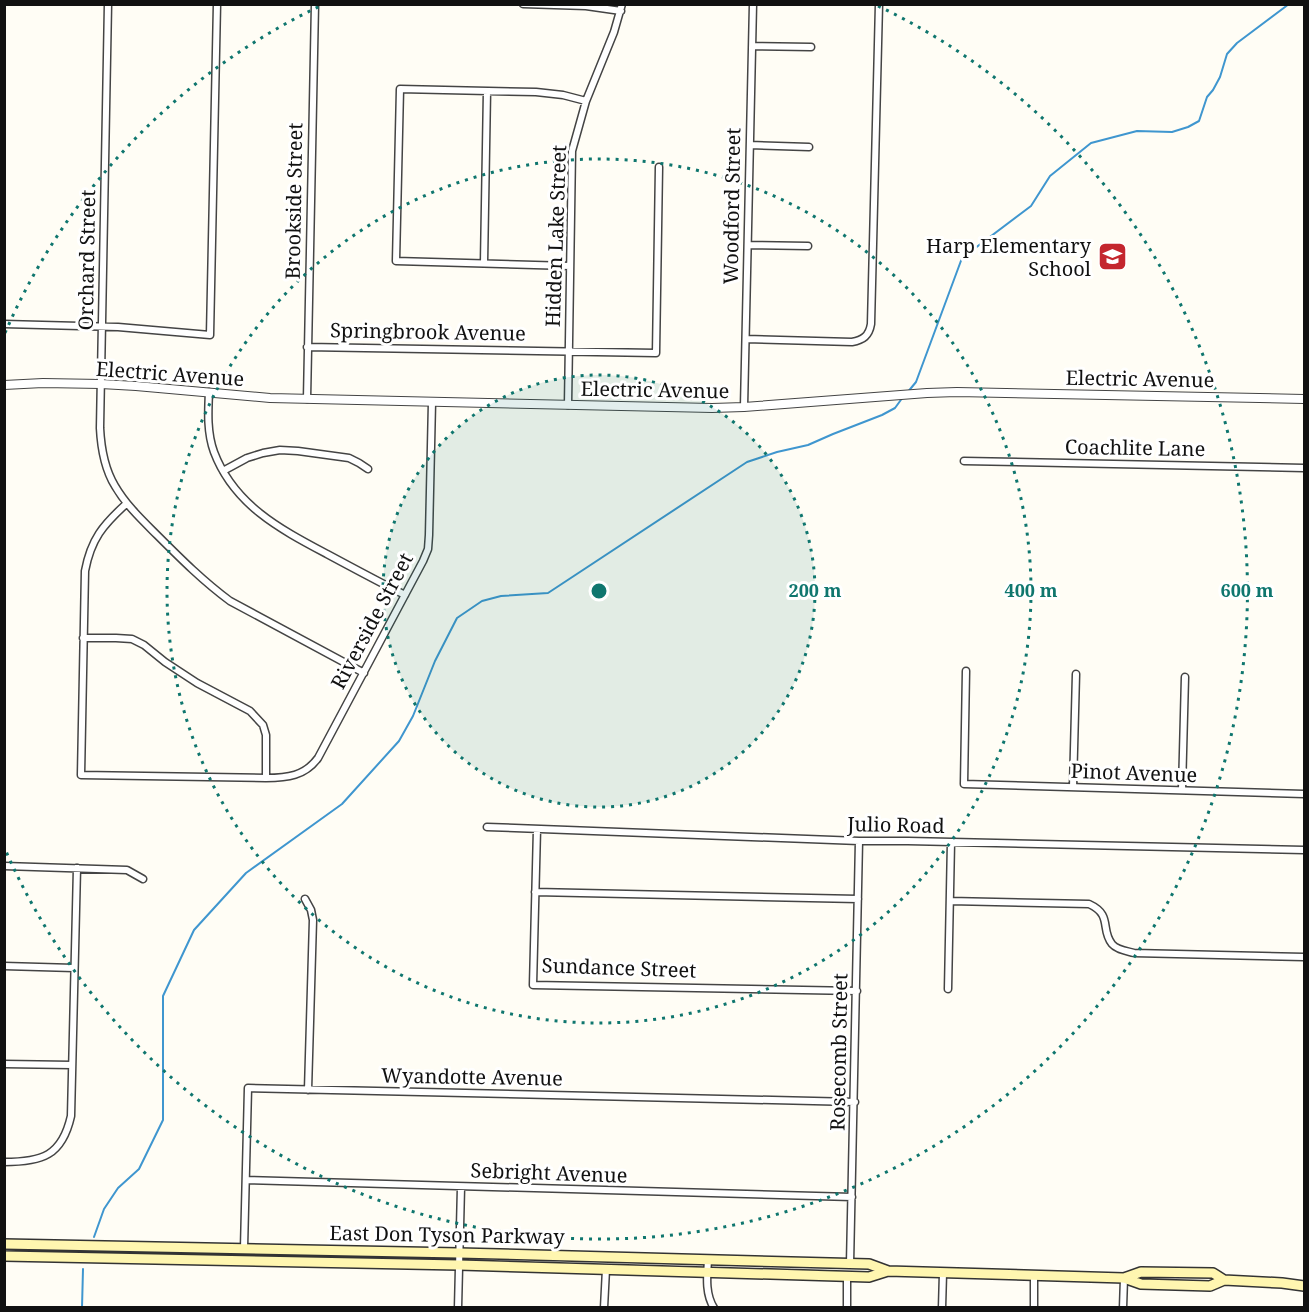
<svg xmlns="http://www.w3.org/2000/svg" width="1309" height="1312" viewBox="0 0 1309 1312" font-family="'Noto Serif',serif">
<style>
.lines{fill:none;stroke-linecap:round;stroke-linejoin:round}
.stream{stroke:#3f96cf;stroke-width:2}
.minor-casing{stroke:#444;stroke-width:9}
.tertiary-casing{stroke:#444;stroke-width:10}
.secondary-casing{stroke:#333;stroke-width:12}
.minor{stroke:#fff;stroke-width:6}
.tertiary{stroke:#fff;stroke-width:8}
.secondary{stroke:#fff6b0;stroke-width:9}
.ring{fill:none;stroke:#0f766e;stroke-width:3;stroke-dasharray:3 6}
.labels{text-anchor:middle;stroke-width:6;stroke-linejoin:round;paint-order:stroke}
.street-label{font-size:20px;fill:#111;stroke:#fff}
.poi-label{font-size:20px;fill:#111;stroke:#fff;text-anchor:end}
.centre{fill:#0f766e;stroke:#fff;stroke-width:3}
.ring-label{font-size:18px;text-anchor:middle;font-weight:bold;fill:#0f766e;stroke:#fff;stroke-width:6;stroke-linejoin:round;paint-order:stroke}
</style>
<rect width="100%" height="100%" fill="#fffdf5"/>
<g class="lines">
<path class="stream" d="M907,393L916,382L962,258L1031,206L1050,176L1091,143L1137,131L1172,132L1188,127L1199,121L1207,97L1213,90L1220,77L1227,54L1237,43L1289,4
M94,1237L104,1209L118,1188L139,1169L163,1120V996L194,930L246,873L342,804L399,741L413,716L435,661L457,618L482,601L501,596L548,593L747,462L777,452L808,445L833,434L882,415L895,408L903,397
M82,1308L83,1269"/>
<defs>
<path id="minor" d="M108,4L100,428C101,448 104,468 115,486C126,505 142,520 157,535C181,559 203,581 230,601L364,673
M523,4L586,6L621,11
M752,46L811,47
M750,145L809,147
M748,245L808,246
M484,263L487,91
M570,266L396,261L400,89L536,92L563,95L586,101
M4,324L118,327L210,335L217,4
M746,339L852,342C863,340 869,336 871,324L879,4
M307,347L656,353L659,167
M209,392C208,412 207,433 214,452C234,505 280,529 327,554C353,568 379,582 405,595
M307,399L315,4
M568,405L572,151L586,101L614,32L622,4
M744,407L753,4
M964,461L1304,468
M223,471L247,458L263,453L280,450L298,451L349,458L359,463L368,469
M126,504C103,525 91,539 85,571L81,775L266,778C287,778 305,776 318,758L423,561L428,549L429,535L432,402
M83,638H116L132,639L144,645L165,662L197,683L250,711L263,725L266,735V778
M966,671L964,784L1304,794
M1073,787L1076,674
M1182,790L1185,677
M487,827L859,841H908L1304,850
M537,829L533,985L857,991
M4,866L127,870L143,879
M535,892L858,899
M305,899L311,910L313,920L308,1090
M950,901L1089,904C1113,915 1100,929 1112,944C1117,950 1127,951 1134,953L1304,957
M4,966L74,968
M948,989L951,842
M4,1064L72,1065
M4,1162C42,1162 62,1156 71,1116L77,868
M246,1180L852,1197
M244,1248L248,1088L855,1102
M708,1260C707,1276 705,1294 714,1308
M850,1264L859,841
M458,1308L461,1187
M604,1308L606,1269
M847,1308V1276
M942,1308L943,1273
M1034,1308V1275
M1123,1308L1124,1278"/>
<path id="tertiary" d="M4,385L43,383L101,384L136,386L270,398L712,408L744,407L927,393L957,392L1304,399"/>
<path id="secondary" d="M4,1244L459,1253L869,1264L888,1271
M4,1256L459,1265L869,1277L888,1271L1124,1278L1141,1272L1213,1273L1224,1280
M1124,1278L1141,1284L1210,1286L1224,1280L1282,1283L1304,1286"/>
</defs>
<use href="#minor" class="minor-casing"/>
<use href="#tertiary" class="tertiary-casing"/>
<use href="#secondary" class="secondary-casing"/>
<use href="#minor" class="minor"/>
<use href="#tertiary" class="tertiary"/>
<use href="#secondary" class="secondary"/>
</g>
<circle cx="599" cy="591" r="216" fill="#0f766e" fill-opacity=".12"/>
<g class="ring">
<circle cx="599" cy="591" r="216"/>
<circle cx="599" cy="591" r="432"/>
<path d="M5 333A648 648 0 0 1 320 6M878 6A648 648 0 1 1 5 849"/>
</g>
<defs>
<symbol id="school-square" viewBox="-11 -11 22 22"><rect x="-9" y="-9" width="18" height="18" rx="4" fill="#c4262e" stroke="#fff"/><path d="M0-5L7-2L0 1L-7-2ZM-4 1L0 2.5L4 1V4Q0 6-4 4Z" fill="#fff"/></symbol>
</defs>
<g fill-rule="evenodd">
<use href="#school-square" x="1096" y="240" width="33" height="33"/>
</g>
<g class="labels">
<g class="street-label">
<text transform="translate(294 201) rotate(-89)" y="7">Brookside Street</text>
<text transform="translate(732 206) rotate(-89)" y="7">Woodford Street</text>
<text transform="translate(556 236) rotate(-88)" y="7">Hidden Lake Street</text>
<text transform="translate(87 260) rotate(-89)" y="7">Orchard Street</text>
<text transform="translate(428 332) rotate(1)" y="7">Springbrook Avenue</text>
<text transform="translate(170 374) rotate(4)" y="7">Electric Avenue</text>
<text transform="translate(1140 379) rotate(1)" y="7">Electric Avenue</text>
<text transform="translate(655 390) rotate(1)" y="7">Electric Avenue</text>
<text transform="translate(1135 448) rotate(1)" y="7">Coachlite Lane</text>
<text transform="translate(372 621) rotate(-62)" y="7">Riverside Street</text>
<text transform="translate(1134 773) rotate(2)" y="7">Pinot Avenue</text>
<text transform="translate(896 825) rotate(1)" y="7">Julio Road</text>
<text transform="translate(619 968) rotate(2)" y="7">Sundance Street</text>
<text transform="translate(839 1052) rotate(-89)" y="7">Rosecomb Street</text>
<text transform="translate(472 1077) rotate(1)" y="7">Wyandotte Avenue</text>
<text transform="translate(549 1173) rotate(2)" y="7">Sebright Avenue</text>
<text transform="translate(447 1235) rotate(1)" y="7">East Don Tyson Parkway</text>
</g>
<g class="poi-label">
<text x="1091" y="253">Harp Elementary<tspan x="1091" dy="23">School</tspan></text>
</g>
</g>
<circle cx="599" cy="591" r="9" class="centre"/>
<g class="ring-label">
<text x="815" y="597">200 m</text>
<text x="1031" y="597">400 m</text>
<text x="1247" y="597">600 m</text>
</g>
<rect width="1309" height="1312" fill="none" stroke="#111111" stroke-width="12"/>
</svg>
